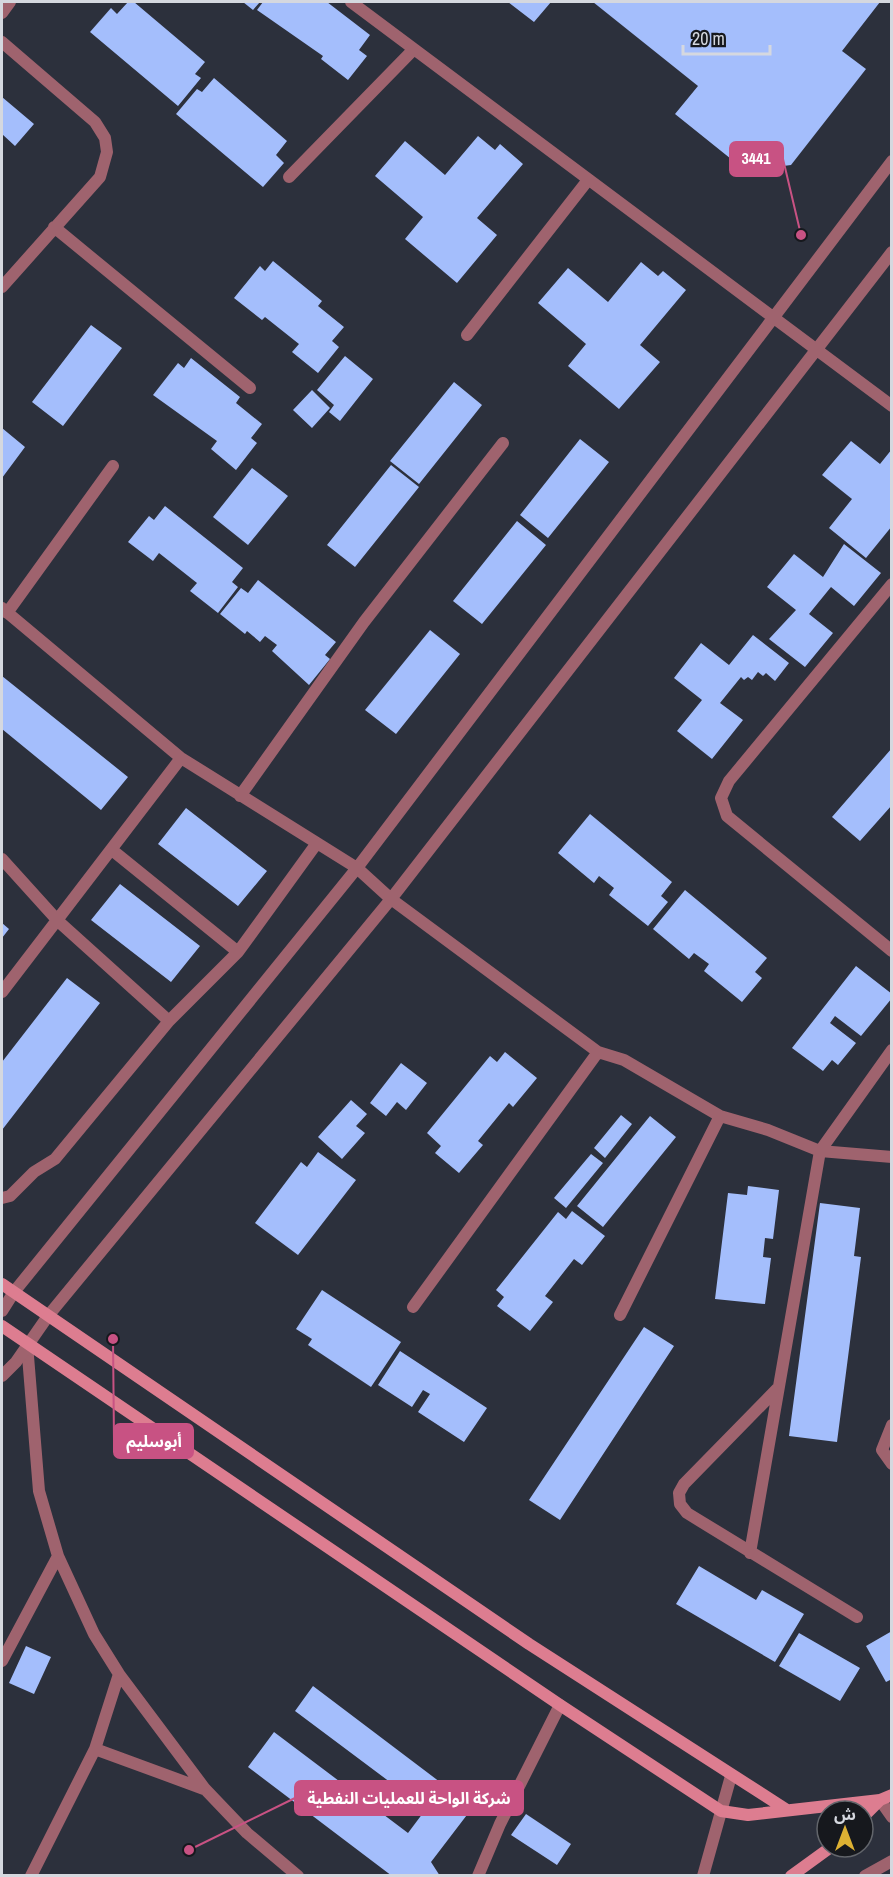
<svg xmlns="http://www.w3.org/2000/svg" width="893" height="1877" viewBox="0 0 893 1877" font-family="'Archivo Narrow','Noto Sans Arabic',sans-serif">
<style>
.building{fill:#a4befc}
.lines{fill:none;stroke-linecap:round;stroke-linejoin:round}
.service{stroke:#9f636e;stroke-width:12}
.minor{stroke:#9f636e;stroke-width:12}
.secondary{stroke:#dd7d90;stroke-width:12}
.leader{fill:none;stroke:#c85283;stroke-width:2}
.callout-dot{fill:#c85283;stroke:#16181d;stroke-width:2}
.callout{fill:#c85283;stroke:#c85283;stroke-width:2}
.callout-label{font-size:16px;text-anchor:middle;font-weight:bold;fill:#fff}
</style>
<rect width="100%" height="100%" fill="#2c303c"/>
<path class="building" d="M128,2H134L205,62L195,74L201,78L178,106L90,32L111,8L117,14Z
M243,2H260L253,10Z
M263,2H327L370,35L359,50L367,56L348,80L321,59L323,56L257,10Z
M508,2H551L534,22Z
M593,2H880L842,51L866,69L791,165L746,171L675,114L698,86Z
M214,78L287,141L276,155L284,163L263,187L176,114L197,89L202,92Z
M2,97L34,124L15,146L2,134Z
M478,136L495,150L500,144L523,164L477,218L497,235L457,283L405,239L423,217L375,176L405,141L445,175Z
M273,261L322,301L318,306L344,327L332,341L339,347L318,373L292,352L299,344L265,317L262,320L234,298L260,266L265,271Z
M641,262L658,276L663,271L686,290L640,345L660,362L619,409L568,366L586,344L538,303L568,268L608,302Z
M91,325L122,348L63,426L32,402Z
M345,356L373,379L340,421L329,412L334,405L317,390Z
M191,358L240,397L236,403L262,424L251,438L257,443L236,470L211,449L217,441L153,395L178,363L184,368Z
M454,382L482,405L419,484L390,461Z
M312,390L330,408L312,428L293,410Z
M2,428L25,447L2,478Z
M580,439L609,462L548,538L520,515Z
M851,441L880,464L892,449V526L866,558L829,528L852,499L822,475Z
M391,465L419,487L355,567L327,545Z
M252,468L288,496L248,545L213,517Z
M165,506L243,568L232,582L238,587L218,613L190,591L197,583L159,553L153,561L128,542L149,516L154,520Z
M517,521L546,545L482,624L453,601Z
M844,544L881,573L854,606L831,587L809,614L833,633L805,667L769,639L796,610L767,587L794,554L823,577Z
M258,580L336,642L325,655L330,659L309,685L272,651L277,645L265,636L260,642L247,631L245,634L220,614L241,588L248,593Z
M430,630L460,654L396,734L365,710Z
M753,635L789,663L775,681L766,673L763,676L758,672L752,680L748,677L744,680L741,677L720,703L743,720L712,759L677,731L702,700L674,678L701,643L729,665Z
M2,676L128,777L101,810L2,729Z
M892,748V805L860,841L832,817Z
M186,808L267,871L238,906L158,844Z
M590,814L672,882L661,896L668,902L648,926L609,895L614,888L599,876L594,883L558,853Z
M120,884L200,946L171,982L91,920Z
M685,890L767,958L755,972L762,978L742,1002L704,971L709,964L694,953L689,959L653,929Z
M2,923L9,929L2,938Z
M856,966L892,994V998L861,1036L835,1016L830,1023L856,1043L838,1065L832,1060L823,1071L792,1048Z
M67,978L100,1003L2,1130V1062Z
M505,1052L537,1078L513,1107L509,1103L478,1141L483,1145L459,1173L435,1153L441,1146L427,1133L490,1056L497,1062Z
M401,1063L427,1083L406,1110L397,1102L386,1116L370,1103Z
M351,1100L367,1114L356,1126L365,1133L342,1159L318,1137Z
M621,1115L632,1124L605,1158L594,1148Z
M650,1116L676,1137L603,1227L577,1206Z
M318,1152L356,1180L298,1255L255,1223L301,1162L307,1167Z
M591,1154L603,1163L566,1208L554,1198Z
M748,1186L779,1190L773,1239L765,1238L763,1257L771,1258L765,1304L715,1299L728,1193L747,1195Z
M820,1203L860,1208L854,1256L861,1257L837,1442L789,1436Z
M572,1211L605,1236L582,1265L574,1259L545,1296L553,1302L530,1331L497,1306L504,1297L496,1290L558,1212L566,1219Z
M322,1290L401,1342L371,1387L308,1345L312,1339L296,1329Z
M644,1327L674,1346L560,1520L529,1500Z
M400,1351L487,1408L464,1442L418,1412L430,1394L423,1390L412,1407L378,1385Z
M699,1566L756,1600L762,1590L804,1614L775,1662L676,1604Z
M892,1631V1679L886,1682L866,1646Z
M799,1633L860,1668L840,1701L779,1666Z
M26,1646L51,1657L34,1694L9,1683Z
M313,1686L473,1807L431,1862L440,1876H392L248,1767L274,1732L408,1833L426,1809L295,1711Z
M526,1814L571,1844L557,1865L511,1835Z"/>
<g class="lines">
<path class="service" d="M27,1344L39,1491L58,1556L94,1634L119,1674L205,1789L247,1833L298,1876
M2,1661L58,1556
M95,1749L204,1789
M880,1800L892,1817
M31,1876L95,1749L119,1674
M478,1876L500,1824L560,1705
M865,1876L892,1861"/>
<path class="minor" d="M351,2L892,406
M2,13L10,2
M2,42L95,122L105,138L107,152L100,177L2,287
M289,177L414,49
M54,227L250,388
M467,335L588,180
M892,584L729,781L721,798L727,816L892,951
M2,608L181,758L357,868L391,899L598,1052L624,1060L720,1116L768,1130L820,1151L892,1157
M7,613L113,466
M240,796L364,622L503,443
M112,850L238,952
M2,859L58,921L169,1021
M2,992L181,758
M2,1198L10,1196L34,1172L55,1159L169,1021L238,952L317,843
M413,1307L598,1052
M2,1311L14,1292L357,868L892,161
M620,1315L720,1116
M2,1376L16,1362L48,1316L391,899L892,252
M777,1389L684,1484L679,1493L680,1504L687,1513L857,1617
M892,1425L882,1450L892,1464
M750,1553L820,1151L892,1050
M703,1876L731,1776"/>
<path class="secondary" d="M2,1284L529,1644L787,1810
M2,1326L560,1705L721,1811L748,1815L880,1800L892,1795
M863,1817L880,1800
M791,1876L831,1847"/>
</g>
<path class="leader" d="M801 235L783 159M113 1339L114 1441M189 1850L295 1798"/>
<g class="callout-dot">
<circle cx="801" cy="235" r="6"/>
<circle cx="113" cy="1339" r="6"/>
<circle cx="189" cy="1850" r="6"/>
</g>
<g class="callout">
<rect x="730" y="142" width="53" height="34" rx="6"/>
<rect x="114" y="1424" width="79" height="34" rx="6"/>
<rect x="295" y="1781" width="228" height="34" rx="6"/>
</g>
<g class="callout-label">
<text x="756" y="164">3441</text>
<text x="154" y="1447">أبوسليم</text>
<text x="409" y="1804">شركة الواحة للعمليات النفطية</text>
</g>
<rect width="893" height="1877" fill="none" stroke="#d5d8df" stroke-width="6"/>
<g transform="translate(845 1829)"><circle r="28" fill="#16181d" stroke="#62656b" stroke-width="1.5"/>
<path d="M0-4.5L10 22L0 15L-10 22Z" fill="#ddb133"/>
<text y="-9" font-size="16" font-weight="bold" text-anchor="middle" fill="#d5d8df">ش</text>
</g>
<path d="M683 45v9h87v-9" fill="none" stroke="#d5d8df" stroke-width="3"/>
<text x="692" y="45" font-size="18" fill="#d5d8df" stroke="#16181d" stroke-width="4.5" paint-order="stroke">20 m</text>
</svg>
